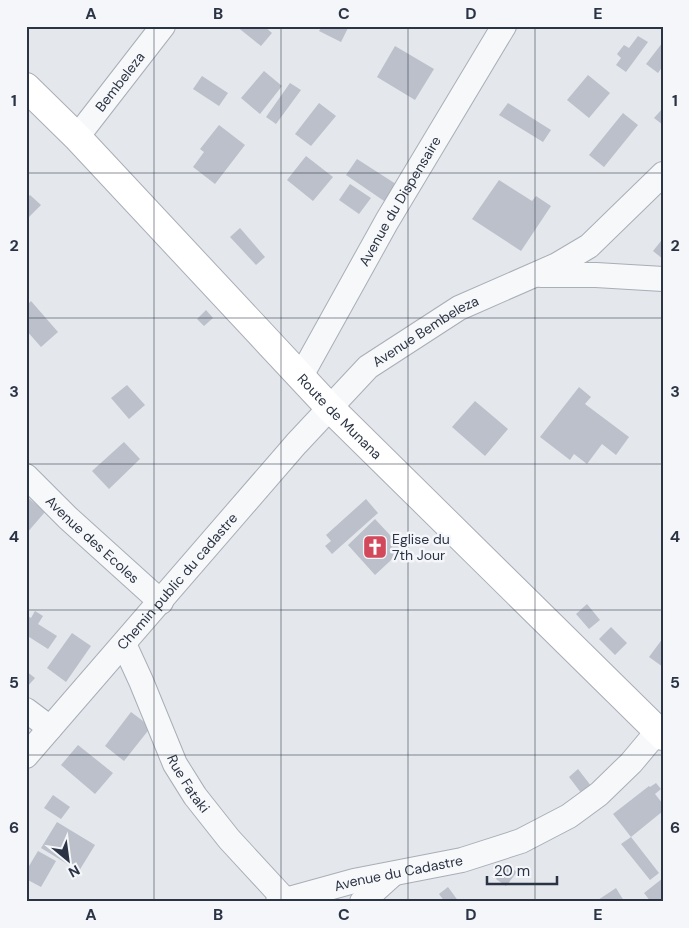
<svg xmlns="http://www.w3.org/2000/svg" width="689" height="928" viewBox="0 0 689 928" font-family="'DM Sans',sans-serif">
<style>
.building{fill:#bbc0ca}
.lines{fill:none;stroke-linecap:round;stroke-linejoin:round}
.street-casing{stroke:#a9aeb7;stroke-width:26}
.secondary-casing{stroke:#a9aeb7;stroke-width:30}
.street{stroke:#f7f8fa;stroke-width:24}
.secondary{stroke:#fff;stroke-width:28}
.grid{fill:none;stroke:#2b3445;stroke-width:1;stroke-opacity:0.55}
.labels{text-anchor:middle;stroke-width:5;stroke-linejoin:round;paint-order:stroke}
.street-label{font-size:14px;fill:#2b3445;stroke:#f4f6f9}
.poi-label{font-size:14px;fill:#2b3445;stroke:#f4f6f9;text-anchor:start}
.neatline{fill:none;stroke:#2b3445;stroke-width:2}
.grid-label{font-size:16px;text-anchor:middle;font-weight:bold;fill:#2b3445}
</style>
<rect width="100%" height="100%" fill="#e4e7ec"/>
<path class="building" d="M236,26H264L272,33L261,46Z
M322,26H349L341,42L319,31Z
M638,36L648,42L626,72L616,65L621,58L617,54L624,45L629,48Z
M663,42V66L658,73L646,64Z
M395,46L434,69L415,100L377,77Z
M264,71L282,86L260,114L241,98Z
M588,75L610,93L589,118L567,100Z
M202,76L228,93L219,106L193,89Z
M290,83L301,90L276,124L266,117Z
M319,103L336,116L311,146L295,134Z
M508,103L551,130L543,142L499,115Z
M663,108V125L654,118Z
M623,113L638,125L604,167L589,155Z
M219,125L245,145L215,184L193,167L204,152L200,149Z
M306,156L333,177L313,201L287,180Z
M357,159L399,186L387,203L346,175Z
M499,180L532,201L536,196L551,206L521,251L472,219Z
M350,184L371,198L359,214L339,200Z
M30,195L41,205L26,220V199Z
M240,228L265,257L256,265L230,237Z
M661,241L663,243V259L653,251Z
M31,301L58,332L41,347L26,330V306Z
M206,310L213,318L204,326L197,319Z
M127,385L145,405L129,419L111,398Z
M579,387L591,397L585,404L629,437L616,455L602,444L587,464L574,454L570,460L540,437Z
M475,401L508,429L485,456L452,427Z
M124,442L140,459L109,489L92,471Z
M26,496L45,512L26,534Z
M366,499L378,513L332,554L325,546L331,541L326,535Z
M375,519L403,549L375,575L348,545Z
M587,604L600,620L589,629L576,614Z
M35,611L43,616L38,624L57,636L48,649L26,635V615L31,618Z
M611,627L627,643L615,655L599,639Z
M72,633L91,646L66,682L47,668Z
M663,638V667L649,657Z
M26,671L35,678L26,688Z
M131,712L151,727L124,761L105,746Z
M78,745L113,773L95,794L61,765Z
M578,769L595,791L585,798L569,777Z
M656,783L661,789L655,794L663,804V811L631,837L659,873L650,880L621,844L631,837L613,814L649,786L650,787Z
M53,795L70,807L61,819L44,808Z
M57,822L95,845L79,871L41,848Z
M38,851L56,861L41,887L26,879V871Z
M507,865L517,872L506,886L496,879Z
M663,878V902H651L644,893Z
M448,887L459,902H445L439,894Z
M616,888L624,901L595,902Z"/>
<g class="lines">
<defs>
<g id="street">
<path id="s1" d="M77,137L163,26"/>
<path d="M541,275H596L663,279"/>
<path id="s2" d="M301,376L387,221L504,26"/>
<path id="s3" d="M26,476L68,518L161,602"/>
<path id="s4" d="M124,644L141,681L175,764L195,796L229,839L287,902"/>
<path d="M26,710L50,728"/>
<path id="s5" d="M26,756L296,444L368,367L459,308L557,265L589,246L663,174"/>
<path id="s6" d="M278,902L354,881L462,860L521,841L569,816L599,794L631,763L657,732"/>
<path d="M362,902L393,874"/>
</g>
<g id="secondary">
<path id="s7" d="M26,87L77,137L329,407L663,736"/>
</g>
</defs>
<use href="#street" class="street-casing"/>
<use href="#secondary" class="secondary-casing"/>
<use href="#street" class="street"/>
<use href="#secondary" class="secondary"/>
</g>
<path class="grid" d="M154,26V902M281,26V902M408,26V902M535,26V902M26,173H663M26,318H663M26,464H663M26,610H663M26,755H663"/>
<defs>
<symbol id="church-square" viewBox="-11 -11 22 22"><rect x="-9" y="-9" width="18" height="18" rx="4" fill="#d1495b" stroke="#f4f6f9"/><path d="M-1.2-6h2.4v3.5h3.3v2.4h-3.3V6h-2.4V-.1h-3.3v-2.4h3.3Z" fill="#fff"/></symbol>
</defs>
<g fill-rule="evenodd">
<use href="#church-square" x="361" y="533" width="28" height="28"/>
</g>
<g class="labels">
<g class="street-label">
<text dy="5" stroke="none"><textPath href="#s1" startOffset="70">Bembeleza</textPath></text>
<text dy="5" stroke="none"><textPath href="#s2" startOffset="201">Avenue du Dispensaire</textPath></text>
<text dy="5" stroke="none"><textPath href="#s5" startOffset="586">Avenue Bembeleza</textPath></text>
<text dy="5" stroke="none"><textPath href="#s7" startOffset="455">Route de Munana</textPath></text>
<text dy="5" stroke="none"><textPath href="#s3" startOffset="92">Avenue des Ecoles</textPath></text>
<text dy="5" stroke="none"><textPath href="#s5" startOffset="231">Chemin public du cadastre</textPath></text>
<text dy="5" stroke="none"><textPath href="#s4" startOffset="154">Rue Fataki</textPath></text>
<text dy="5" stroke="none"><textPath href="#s6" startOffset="124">Avenue du Cadastre</textPath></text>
</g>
<g class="poi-label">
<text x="392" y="544">Eglise du<tspan x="392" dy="16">7th Jour</tspan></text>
</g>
</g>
<rect width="689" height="928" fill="none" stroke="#f4f6f9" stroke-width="55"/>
<g transform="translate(68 860) rotate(151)" stroke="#f4f6f9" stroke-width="4" paint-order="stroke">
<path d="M0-4L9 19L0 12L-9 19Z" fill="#2b3445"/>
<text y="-8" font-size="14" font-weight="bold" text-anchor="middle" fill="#2b3445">N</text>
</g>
<path d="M487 876v8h70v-8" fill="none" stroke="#2b3445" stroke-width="2.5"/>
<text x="494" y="876" font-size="15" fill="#2b3445" stroke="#f4f6f9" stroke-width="4" paint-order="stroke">20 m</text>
<rect x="28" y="28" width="634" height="872" class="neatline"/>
<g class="grid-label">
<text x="91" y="19">A</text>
<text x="218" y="19">B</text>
<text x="344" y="19">C</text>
<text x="471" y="19">D</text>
<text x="598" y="19">E</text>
<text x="14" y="106">1</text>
<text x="675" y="106">1</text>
<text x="14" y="251">2</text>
<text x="675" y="251">2</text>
<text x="14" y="397">3</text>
<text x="675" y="397">3</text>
<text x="14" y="542">4</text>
<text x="675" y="542">4</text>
<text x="14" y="688">5</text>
<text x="675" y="688">5</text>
<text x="14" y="833">6</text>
<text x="675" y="833">6</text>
<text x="91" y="920">A</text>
<text x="218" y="920">B</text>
<text x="344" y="920">C</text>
<text x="471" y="920">D</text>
<text x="598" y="920">E</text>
</g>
</svg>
